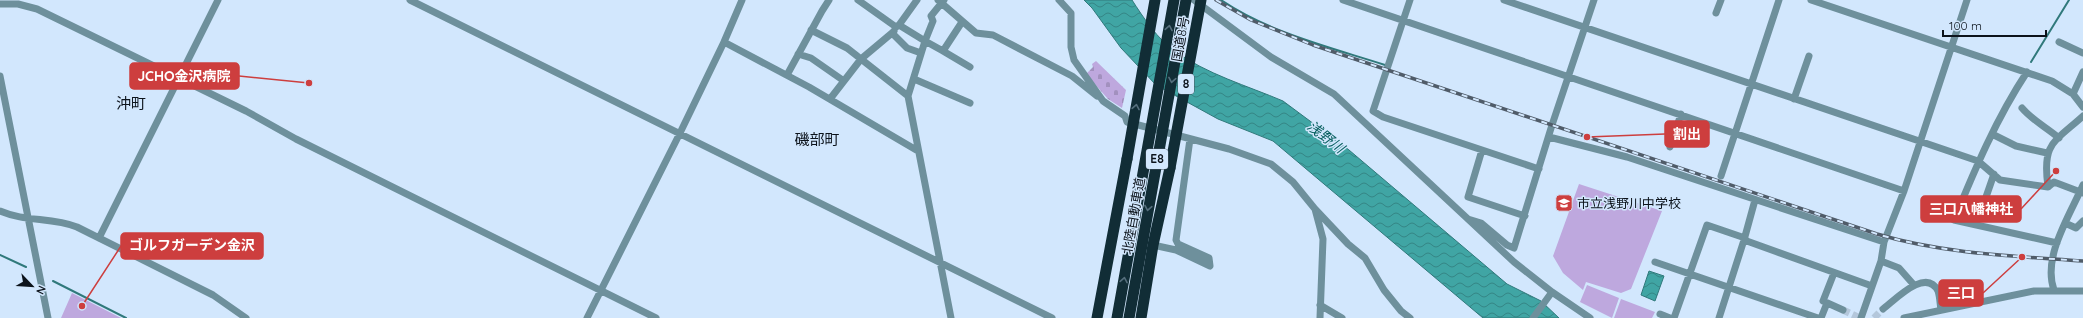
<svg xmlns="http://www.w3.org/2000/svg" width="2083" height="318" viewBox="0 0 2083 318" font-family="Quicksand,'Noto Sans JP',sans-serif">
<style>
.cemetery{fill:url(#cemetery-stones)}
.pitch{fill:#bea8de}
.water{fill:url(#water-waves);stroke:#30797b}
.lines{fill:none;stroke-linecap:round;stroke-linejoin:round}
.stream{stroke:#30797b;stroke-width:2}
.minor-tunnel{stroke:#b4c7db;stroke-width:7;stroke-dasharray:7 3.5;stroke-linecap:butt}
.minor{stroke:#6e909c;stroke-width:7}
.highway{stroke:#112d36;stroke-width:11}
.rail-casing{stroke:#505c69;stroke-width:3.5}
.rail{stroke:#d2e7fd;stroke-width:2;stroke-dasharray:6;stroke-linecap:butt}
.highway-bridge{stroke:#112d36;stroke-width:11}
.oneway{stroke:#556e7c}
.labels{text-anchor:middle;stroke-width:3;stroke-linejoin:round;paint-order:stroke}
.shield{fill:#d2e7fd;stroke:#47535f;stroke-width:1}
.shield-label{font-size:12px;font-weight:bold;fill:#0c131b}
.street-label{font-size:13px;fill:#0c131b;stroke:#d2e7fd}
.poi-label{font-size:13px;fill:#0c131b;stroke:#d2e7fd;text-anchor:start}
.water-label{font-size:14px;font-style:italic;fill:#0a6161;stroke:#d2e7fd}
.quarter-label{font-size:15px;fill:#0c131b;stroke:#d2e7fd}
.leader{fill:none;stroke:#cd3e3e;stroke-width:1.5}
.callout-dot{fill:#cd3e3e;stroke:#d2e7fd;stroke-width:1.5}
.callout{fill:#cd3e3e;stroke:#cd3e3e;stroke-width:1.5}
.callout-label{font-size:14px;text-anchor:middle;font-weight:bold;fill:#fff}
</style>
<defs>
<pattern id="cemetery-stones" width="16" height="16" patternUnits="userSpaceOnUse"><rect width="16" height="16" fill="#bea8de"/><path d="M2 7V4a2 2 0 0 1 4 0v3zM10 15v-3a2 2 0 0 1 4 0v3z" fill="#a290be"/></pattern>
<pattern id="water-waves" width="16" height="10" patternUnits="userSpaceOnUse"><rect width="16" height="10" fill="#40a5a4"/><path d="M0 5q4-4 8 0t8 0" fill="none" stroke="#348585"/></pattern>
</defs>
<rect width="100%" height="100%" fill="#d2e7fd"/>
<path class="cemetery" d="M1096,61L1126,90L1122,108L1108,99L1086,74L1093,67L1092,64Z"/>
<path class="pitch" d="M1579,184L1662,211L1631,289L1621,293L1586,282L1583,290L1563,273L1553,256Z
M1587,285L1619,298L1612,318L1580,302Z
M72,293L121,318H61Z
M1621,299L1655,312L1652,318H1614Z"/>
<path class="water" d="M1084,0H1132C1143,17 1158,40 1175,51C1206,74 1248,86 1283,101L1349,150L1507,284L1541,301L1559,318H1483L1273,141L1218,119L1156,85L1121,48L1092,8Z
M1649,271L1664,276L1655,301L1641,295Z"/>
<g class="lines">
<path class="stream" d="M1221,0C1270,33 1329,47 1385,65
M2031,62L2069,0
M0,255L26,267
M53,281L126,318"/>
<path class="minor-tunnel" d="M1843,310L1860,318
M1874,318L1883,309"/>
<path class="minor" d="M410,0L1052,318
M858,0L896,27L899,25L925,41L908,96L951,318
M938,0L976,33L993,35L1072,76L1097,96
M944,0L931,16L933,21L925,41L943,51L962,22
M1059,0L1071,13V47L1074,60L1103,101L1125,116L1127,122L1229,149L1271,164L1293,182L1315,209
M1194,0L1271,57L1334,94L1514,262L1552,292L1590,318
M1343,0L1904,191
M1410,0L1373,111L1383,117L1539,169
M1504,0L1978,161L2000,180L2048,187L2054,182L2083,193
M1811,0L2052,81L2073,94L2083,107
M0,4H18L37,9L246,111L296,139L656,318
M1716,13L1721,0
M899,25L917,0
M811,30L847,48L908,96
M894,31L892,33L907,48L921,53
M724,42L809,87L918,151
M2059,42L2083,53
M943,51L970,67
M798,54L811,58L844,81
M2027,72C1996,119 1975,169 1954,220L2057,243
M787,75L822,11L829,0
M0,76L48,318
M914,79L970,103
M2073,94L2083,72
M830,99L861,59L892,33
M1794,99L1809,56
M2022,108C2032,120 2046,127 2059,138
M1992,134L2016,146L2047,153
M1549,137L1627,157L1884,242
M1670,147L1681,114
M1482,150L1468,197L1525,216
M1721,176L1779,0
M2048,187C2042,143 2053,143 2083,116
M1986,197L1994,174
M0,211C25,222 52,217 77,227L213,295L246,318
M1468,219L1481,223L1507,245L1514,248L1552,125L1594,0
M2065,223L2076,228L2083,221
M99,238L218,0
M1744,240L1755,200
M1153,245L1176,250L1210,266L1209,258L1178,244L1176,240L1190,139
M1881,261L1899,268L1914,285
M1655,262L1818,318
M1834,273L1823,301L1843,310
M2054,290C2042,257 2070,215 2083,185
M1320,305L1342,318
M1883,309C1895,300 1926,267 1938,291C1940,297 1940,304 1941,310
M1660,314L1670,318
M587,318L680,133L724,42L742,0
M1320,318L1323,239L1315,209L1348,244L1365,258L1384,290L1401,311L1410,318
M1533,318L1552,292
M1674,318L1707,225L1745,238
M1719,318L1744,240L1872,286
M1821,318L1827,303
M1861,318L1881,261L1884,242L1904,191L1967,0
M1904,318L2034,291H2083"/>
<path class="highway" d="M1097,318L1127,159
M1141,318L1153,245L1170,168"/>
<defs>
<path id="rail" d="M1216,0L1251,20L1313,45L1877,234C1944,254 2014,256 2083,261"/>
</defs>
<use href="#rail" class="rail-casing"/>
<use href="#rail" class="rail"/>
<path class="highway-bridge" d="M1127,159L1155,0
M1170,168L1201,0
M1117,318L1174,0
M1129,318L1186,0"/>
</g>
<defs><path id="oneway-chevron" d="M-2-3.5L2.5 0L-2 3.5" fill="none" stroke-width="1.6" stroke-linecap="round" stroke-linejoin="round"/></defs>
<g class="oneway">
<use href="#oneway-chevron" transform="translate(1169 28) rotate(-80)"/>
<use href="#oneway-chevron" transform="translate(1172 80) rotate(100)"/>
<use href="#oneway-chevron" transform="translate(1136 107) rotate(-80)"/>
<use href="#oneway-chevron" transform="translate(1148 208) rotate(100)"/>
<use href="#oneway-chevron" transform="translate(1124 280) rotate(-80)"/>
</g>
<defs>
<symbol id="school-square" viewBox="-11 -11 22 22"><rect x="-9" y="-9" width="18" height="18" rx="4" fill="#cd3e3e" stroke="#d2e7fd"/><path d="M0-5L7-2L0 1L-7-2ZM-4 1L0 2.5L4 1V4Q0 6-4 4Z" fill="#fff"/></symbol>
</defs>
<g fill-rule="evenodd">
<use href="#school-square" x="1554" y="193" width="20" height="20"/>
</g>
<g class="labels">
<g class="shield">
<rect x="1178" y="74" width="16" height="20" rx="3"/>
<rect x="1146" y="149" width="22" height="20" rx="3"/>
</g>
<g class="shield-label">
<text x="1186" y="88">8</text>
<text x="1157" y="163">E8</text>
</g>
<g class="street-label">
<text transform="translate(1180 39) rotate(-80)" y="5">国道8号</text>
<text transform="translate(1133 216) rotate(-80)" y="5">北陸自動車道</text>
</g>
<g class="poi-label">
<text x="1577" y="208">市立浅野川中学校</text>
</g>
<g class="water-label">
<text transform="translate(1326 137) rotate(38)" y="5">浅野川</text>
</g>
<g class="quarter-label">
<text x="131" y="109">沖町</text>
<text x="817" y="145">磯部町</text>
</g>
</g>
<path class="leader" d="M309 83L239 76M1587 137L1665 134M2056 171L2021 209M82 306L121 246M2022 257L1983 293"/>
<g class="callout-dot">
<circle cx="309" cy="83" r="4"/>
<circle cx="1587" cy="137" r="4"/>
<circle cx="2056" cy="171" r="4"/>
<circle cx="82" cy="306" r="4"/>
<circle cx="2022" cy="257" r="4"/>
</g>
<g class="callout">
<rect x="130" y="63" width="109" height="26" rx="4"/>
<rect x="1665" y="121" width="44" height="26" rx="4"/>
<rect x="1921" y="196" width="100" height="26" rx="4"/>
<rect x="121" y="233" width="142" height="26" rx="4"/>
<rect x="1939" y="280" width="44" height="26" rx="4"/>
</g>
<g class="callout-label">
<text x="184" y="81">JCHO金沢病院</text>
<text x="1687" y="139">割出</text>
<text x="1971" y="214">三口八幡神社</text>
<text x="192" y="250">ゴルフガーデン金沢</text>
<text x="1961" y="298">三口</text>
</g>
<g transform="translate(32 286) rotate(115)" stroke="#d2e7fd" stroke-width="3" paint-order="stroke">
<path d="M0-3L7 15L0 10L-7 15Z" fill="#0c131b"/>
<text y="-6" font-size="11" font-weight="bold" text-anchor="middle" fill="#0c131b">N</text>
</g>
<path d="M1943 30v6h103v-6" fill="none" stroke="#0c131b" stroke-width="2"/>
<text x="1949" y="30" font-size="12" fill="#0c131b" stroke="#d2e7fd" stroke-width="3" paint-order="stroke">100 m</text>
</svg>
